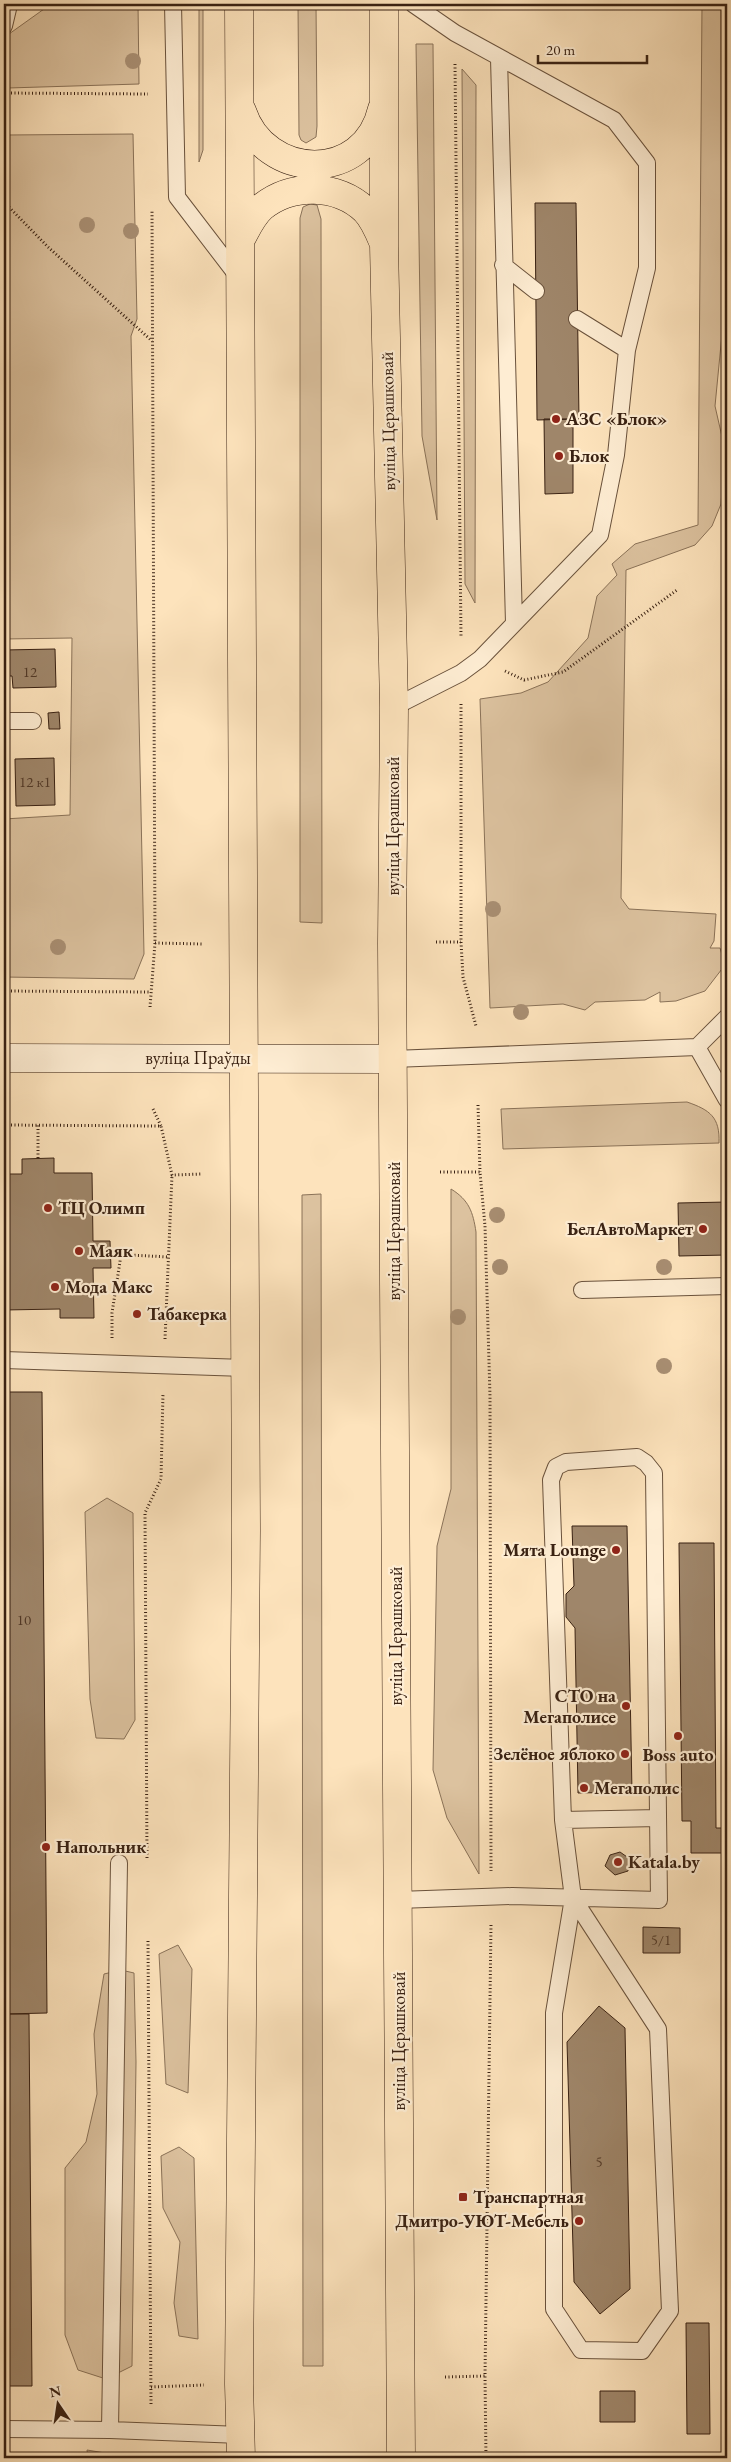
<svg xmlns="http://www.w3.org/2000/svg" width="731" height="2462" viewBox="0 0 731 2462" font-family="'EB Garamond',serif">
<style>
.green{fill:#dcc29f;stroke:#8a7258}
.building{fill:#9f866a;stroke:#392112}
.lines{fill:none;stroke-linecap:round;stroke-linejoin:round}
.service-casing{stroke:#6a523c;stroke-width:18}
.secondary-casing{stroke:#392112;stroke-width:29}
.primary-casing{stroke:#392112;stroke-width:29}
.path{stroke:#392112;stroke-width:3;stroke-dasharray:1 2.5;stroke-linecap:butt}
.service{stroke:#feedd3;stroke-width:16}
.secondary{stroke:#feedd3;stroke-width:28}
.primary{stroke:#fde3bc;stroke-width:28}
.tree{fill:#a88e72}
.poi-dot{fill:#8f2418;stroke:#feedd3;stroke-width:2}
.labels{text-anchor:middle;stroke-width:4.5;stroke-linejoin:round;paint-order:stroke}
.number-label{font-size:15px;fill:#523a28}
.poi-label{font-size:18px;font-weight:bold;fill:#392112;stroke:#feedd3;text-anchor:start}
.street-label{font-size:18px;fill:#392112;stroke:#feedd3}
</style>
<rect width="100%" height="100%" fill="#fde3bc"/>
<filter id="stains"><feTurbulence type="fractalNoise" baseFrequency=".004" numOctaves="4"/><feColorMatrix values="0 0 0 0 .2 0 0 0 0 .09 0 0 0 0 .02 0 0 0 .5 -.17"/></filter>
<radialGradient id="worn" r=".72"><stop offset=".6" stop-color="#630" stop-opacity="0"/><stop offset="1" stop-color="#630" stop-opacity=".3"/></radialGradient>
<path class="green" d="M51,4H138L139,84L8,88L9,34Z
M199,4H203V150L199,162Z
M298,4H316L317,126L316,137L306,143L301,140L299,135Z
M702,4H721L722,334L715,406L725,450L721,504L712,526L695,545L626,570L621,898L629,909L716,914L714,941L710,948H720L725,965L705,991L676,1001L660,1002V992L645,1000L595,1002L585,1010L563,1004L490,1008L480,699L521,693L548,682L588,638L597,596L617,575L612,564L635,544L698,525Z
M416,44H433L437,520L422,436Z
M462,69L476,85L475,603L465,584Z
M133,134L137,319L131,336L144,954L134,979L4,977V819L70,815L72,638L4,639V232H6L7,135Z
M310,204L317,205L321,219L322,923L300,922V218L303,207Z
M687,1102C710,1110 720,1117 719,1143L503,1149L501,1109Z
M451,1189C469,1200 473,1212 476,1232L479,1874L447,1818L433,1770L437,1546L451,1489Z
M321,1194L323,2366H303L302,1195Z
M107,1498L133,1513L135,1720L124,1739L96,1738L90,1699L85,1512Z
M178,1945L192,1969L188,2093L166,2084L159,1954Z
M121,1970L134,1973L136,2062L132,2366L106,2379L78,2370L65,2335V2168L86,2142L97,2094L94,2034L104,1974Z
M179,2147L194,2158L198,2339L179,2336L174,2303L180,2242L163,2208L161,2156Z
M87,2450L105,2453L108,2458H88Z"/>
<path class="building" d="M535,203H576L579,419L537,420Z
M544,419H573V493L545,494Z
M55,649L56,687L13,688L12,676H4V650Z
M59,712L60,729H49L48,713Z
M54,758L55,805L16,806L15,759Z
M54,1158V1173H92L93,1241H110L111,1268H93L94,1318H60V1309L4,1310V1174H22V1159Z
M727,1202V1255L679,1256L678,1203Z
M4,1392H42L47,2013L4,2014Z
M572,1526H627L632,1792L578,1793L575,1628L566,1617V1594L574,1586Z
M679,1543H714L716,1828H727V1853H691V1821H682Z
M620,1852L630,1859L628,1871L615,1875L605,1866L610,1855Z
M643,1927L680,1928V1953H643Z
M599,2006L625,2028L630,2289L600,2314L574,2282L567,2042Z
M4,2014H29L32,2386H4Z
M686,2323H709L710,2434H687Z
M600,2391H635V2422H600Z"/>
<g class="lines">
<defs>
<path id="service" d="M173,4L177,197L239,278
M4,26L8,9
M499,58L514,623
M503,265L536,291
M577,319L627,350
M394,707L461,673L480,659L600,535L616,455L627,350L647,268V163L614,120L455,33L413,4
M4,721H33
M697,1047L727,1100
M393,1059L697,1047L727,1017
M582,1290L727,1286
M4,1360L245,1368
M563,1820L658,1818
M398,1900L512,1896L659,1900L654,1473L646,1463L637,1457L566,1462L556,1467L551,1480L563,1820L573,1898L554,2013V2309L581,2350L642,2351L670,2311L658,2029L573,1898
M4,2429L110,2430L241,2435
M110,2430L119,1863"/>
<path id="secondary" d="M4,1058L393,1059"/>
<path id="primary" d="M239,4L246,1530L239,2384L241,2458
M384,4V245L394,707L392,944L401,2458
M242,111C265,181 365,184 382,109
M241,239C247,228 252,216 262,207C292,183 337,184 365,210C374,219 379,232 384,244"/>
</defs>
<use href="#service" class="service-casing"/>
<use href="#secondary" class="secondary-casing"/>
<use href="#primary" class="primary-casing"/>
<path class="path" d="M455,64L461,638
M4,93L148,94
M4,202L48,247L152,341
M505,671L524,680L563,672L677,590
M461,704V942L463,977L476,1026
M436,942H461
M155,943L203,944
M4,991L149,992
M150,1007L155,943L152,210
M478,1105L480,1172
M153,1109L161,1126
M4,1125L161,1126L172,1175L202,1174
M38,1158V1125
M440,1172H480L485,1226L490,1396L491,1871
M110,1254L169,1257
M112,1338V1313L121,1255
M165,1339L172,1175
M147,1858L145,1513L161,1479L163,1393
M148,1941L151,2405
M445,2377L485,2376
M151,2387L204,2385
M486,2458L485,2376L491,1924"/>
<use href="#service" class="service"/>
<use href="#secondary" class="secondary"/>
<use href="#primary" class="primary"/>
</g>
<g class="tree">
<circle cx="133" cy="61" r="8"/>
<circle cx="87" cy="225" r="8"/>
<circle cx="131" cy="231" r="8"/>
<circle cx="493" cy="909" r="8"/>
<circle cx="58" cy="947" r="8"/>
<circle cx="521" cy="1012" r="8"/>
<circle cx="497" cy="1215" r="8"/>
<circle cx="500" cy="1267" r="8"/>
<circle cx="664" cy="1267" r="8"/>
<circle cx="458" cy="1317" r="8"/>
<circle cx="664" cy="1366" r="8"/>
</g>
<g class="poi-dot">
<circle cx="556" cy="419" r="5"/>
<circle cx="559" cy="456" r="5"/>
<circle cx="48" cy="1208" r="5"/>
<circle cx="703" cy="1229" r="5"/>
<circle cx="79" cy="1251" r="5"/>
<circle cx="55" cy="1287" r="5"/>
<circle cx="137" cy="1314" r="5"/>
<circle cx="616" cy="1550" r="5"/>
<circle cx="626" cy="1706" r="5"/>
<circle cx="678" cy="1736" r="5"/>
<circle cx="625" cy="1754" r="5"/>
<circle cx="584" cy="1788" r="5"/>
<circle cx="46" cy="1847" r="5"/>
<circle cx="618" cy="1862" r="5"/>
<rect x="458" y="2192" width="10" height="10" rx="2.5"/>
<circle cx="579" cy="2221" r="5"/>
</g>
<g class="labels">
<g class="number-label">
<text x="30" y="677">12</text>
<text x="35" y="787">12 к1</text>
<text x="24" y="1625">10</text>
<text x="661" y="1945">5/1</text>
<text x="599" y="2167">5</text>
</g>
<g class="poi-label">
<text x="566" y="425">АЗС «Блок»</text>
<text x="569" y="462">Блок</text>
<text x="58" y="1214">ТЦ Олимп</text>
<text x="693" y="1235" text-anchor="end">БелАвтоМаркет</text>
<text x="89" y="1257">Маяк</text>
<text x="65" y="1293">Мода Макс</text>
<text x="147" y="1320">Табакерка</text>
<text x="606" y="1556" text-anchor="end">Мята Lounge</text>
<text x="616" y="1702" text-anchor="end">СТО на<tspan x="616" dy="21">Мегаполисе</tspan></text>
<text x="615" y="1760" text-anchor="end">Зелёное яблоко</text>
<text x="678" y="1761" text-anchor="middle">Boss auto</text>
<text x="594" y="1794">Мегаполис</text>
<text x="56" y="1853">Напольник</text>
<text x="628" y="1868">Katala.by</text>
<text x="473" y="2203">Транспартная</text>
<text x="569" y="2227" text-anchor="end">Дмитро-УЮТ-Мебель</text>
</g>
<g class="street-label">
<text transform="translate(388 421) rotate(-91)" y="6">вуліца Церашковай</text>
<text transform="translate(393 826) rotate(-90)" y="6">вуліца Церашковай</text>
<text x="198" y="1064">вуліца Праўды</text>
<text transform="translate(394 1231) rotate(-90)" y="6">вуліца Церашковай</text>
<text transform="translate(396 1636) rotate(-90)" y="6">вуліца Церашковай</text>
<text transform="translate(399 2041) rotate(-90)" y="6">вуліца Церашковай</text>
</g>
</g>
<rect width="731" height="2462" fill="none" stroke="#fde3bc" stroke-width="20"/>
<rect x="5" y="5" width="721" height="2452" fill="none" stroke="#392112" stroke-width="2.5"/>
<rect x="10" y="10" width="711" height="2442" fill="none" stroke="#392112"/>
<g transform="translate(58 2404) rotate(347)" stroke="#feedd3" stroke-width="4" paint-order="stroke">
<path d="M0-4L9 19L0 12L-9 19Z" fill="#392112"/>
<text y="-8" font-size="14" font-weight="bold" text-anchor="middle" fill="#392112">N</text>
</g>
<path d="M538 55v8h109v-8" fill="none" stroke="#392112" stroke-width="2.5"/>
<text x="546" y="55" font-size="15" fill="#392112" stroke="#feedd3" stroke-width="4" paint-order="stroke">20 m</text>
<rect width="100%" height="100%" filter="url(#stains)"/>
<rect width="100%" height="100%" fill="url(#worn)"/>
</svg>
